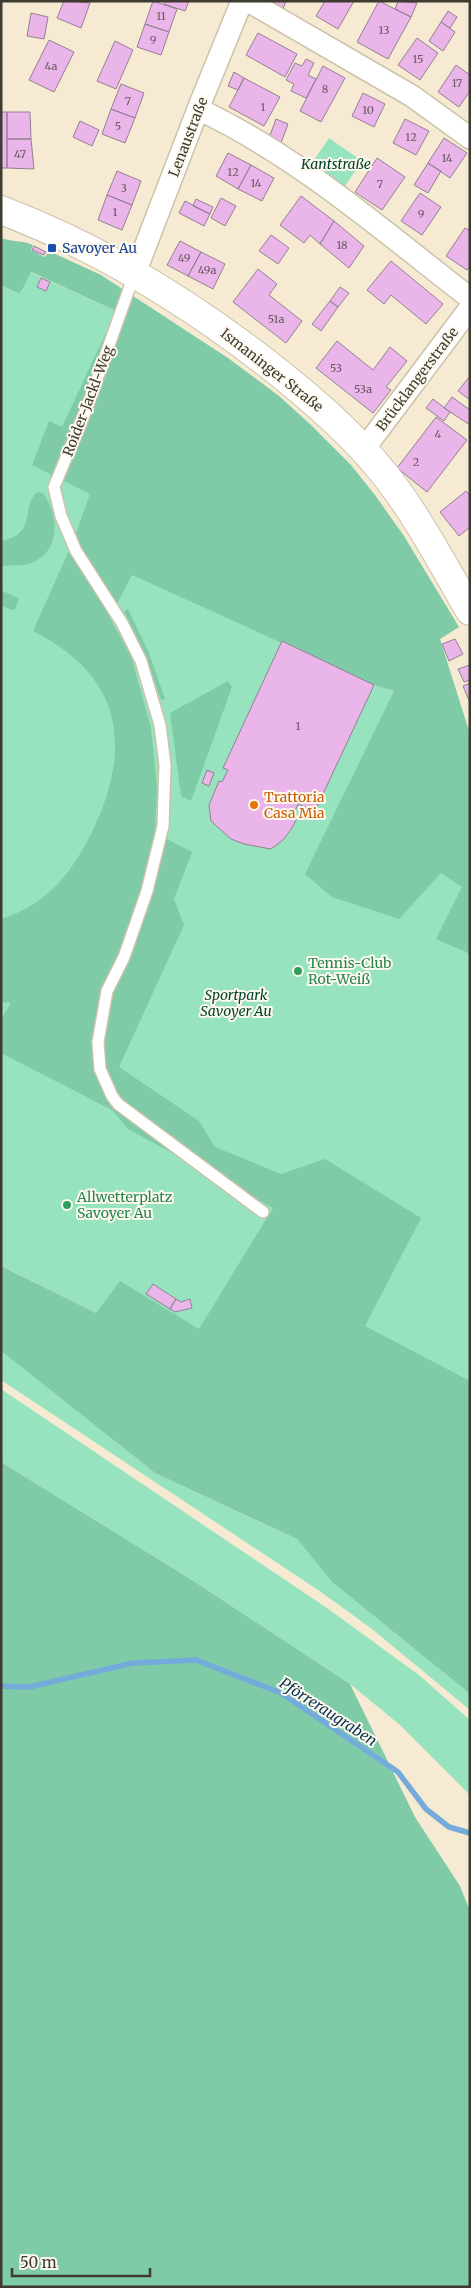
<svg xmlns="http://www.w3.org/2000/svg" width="471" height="2288" viewBox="0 0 471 2288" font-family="Merriweather,serif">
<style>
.green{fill:#97e3bf}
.forest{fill:#7fcba8}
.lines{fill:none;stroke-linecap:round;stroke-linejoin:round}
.stream{stroke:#75abdb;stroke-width:5.5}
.building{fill:#eab5e8;stroke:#938093}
.lane-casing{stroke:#ccc2aa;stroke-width:14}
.street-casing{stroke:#ccc2aa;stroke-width:24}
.secondary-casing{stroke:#ccc2aa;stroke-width:30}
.lane{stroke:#fff;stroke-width:11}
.street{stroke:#fff;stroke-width:21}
.secondary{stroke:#fff;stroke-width:28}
.transit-dot{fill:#1a4fb4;stroke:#fef9ef;stroke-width:2}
.food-dot{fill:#e8710a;stroke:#fef9ef;stroke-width:2}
.leisure-dot{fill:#2e9e5b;stroke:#fef9ef;stroke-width:2}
.labels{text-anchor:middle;stroke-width:4;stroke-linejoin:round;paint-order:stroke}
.number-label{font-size:11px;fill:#6a5a5f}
.street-label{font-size:14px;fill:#3f3b31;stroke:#fef9ef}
.park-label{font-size:14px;font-style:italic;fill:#01442e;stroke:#fef9ef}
.transit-label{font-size:14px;fill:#164399;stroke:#fef9ef;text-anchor:start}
.food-label{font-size:14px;fill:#c56008;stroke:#fef9ef;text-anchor:start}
.leisure-label{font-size:14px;fill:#27864d;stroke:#fef9ef;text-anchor:start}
.water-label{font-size:15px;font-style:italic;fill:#083353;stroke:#fef9ef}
</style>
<rect width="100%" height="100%" fill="#f6ebd2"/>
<path class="green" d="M329,138L362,161L343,189L310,166Z
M30,272L116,311L131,574L374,685L394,691L392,695L470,741V1468L96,1313L1,1266V285L20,294Z
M1,1351L155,1473L297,1539L332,1582L470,1694V1710L372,1629L321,1592L1,1380Z
M1,1389L327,1608L419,1675L470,1720V1795L400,1725L350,1684L192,1580L1,1462Z"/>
<path class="forest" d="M1,238C12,242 22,240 33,245L31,250L45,257L49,251L101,275L228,358L279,396L310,424L351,465L375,495L404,536L459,627L440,639L470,734V954L436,939L462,887L441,873L399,919L332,897L305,874L394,691L374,685L132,575L110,618L131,656L151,728L157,786L155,833L192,852L174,899L184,925L119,1067L199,1121L215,1147L281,1174L325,1159L421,1218L365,1326L470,1381V1694L332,1582L297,1539L155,1473L1,1351V1266L96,1313L120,1281L199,1329L273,1208L128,1129L112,1110L1,1053V1019L11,1003L1,1002V919C45,906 70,875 90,836C133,750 125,677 33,631L72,544L90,494L32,465L49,421L62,427L116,311L31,272L20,294L1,285Z
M38,492L43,493C60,516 61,554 28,564C21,566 10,565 1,566V541C38,535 20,504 38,492Z
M1,590L19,599L15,609L11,610L1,605Z
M128,609L149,653L165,699L161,700L145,655L124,611Z
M228,681L232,687L191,801L181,796L170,713Z
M1,1462L192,1580L350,1684L415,1817L460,1886L470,1911V2287H1Z"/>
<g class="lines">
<path class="stream" d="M1,1686L29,1687L133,1663L196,1660L281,1693L398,1772L426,1809L449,1827L470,1833"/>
</g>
<path class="building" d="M64,1L90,3L81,28L57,18Z
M153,1L177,9L169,32L145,24Z
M165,1H189L185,11L164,4Z
M275,1H286L281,14L271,10Z
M325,1H354L338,29L316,16Z
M379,1L411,17L388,59L357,42Z
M398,1L417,3L411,17L395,9Z
M448,11L457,17L450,28L441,22Z
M31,13L48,17L44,39L27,36Z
M441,22L455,32L443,51L429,41Z
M145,24L169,32L161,55L137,47Z
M258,33L297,54L285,77L246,55Z
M417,38L438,53L420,80L398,65Z
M49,40L74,52L54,92L29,80Z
M115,41L133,50L116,89L97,81Z
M306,59L314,63L308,75L316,79L306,98L291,91L294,84L286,80L295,63L302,66Z
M456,65L470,75V91L459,107L438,92Z
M323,66L345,78L321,122L300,111Z
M234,72L244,78L238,90L228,86Z
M244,78L280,97L264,126L229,107Z
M121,84L144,93L135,118L111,109Z
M363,93L385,104L374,127L352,116Z
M111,109L135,118L125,143L102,134Z
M1,112H7V168H1Z
M7,112H30L31,139H7Z
M276,119L288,124L281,143L269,138Z
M405,119L429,131L416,155L393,143Z
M80,121L99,130L92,146L73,137Z
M444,138L467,153L450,178L428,163Z
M7,139H31L34,169L7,168Z
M228,153L251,165L238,189L216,176Z
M377,158L405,177L382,210L355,192Z
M428,163L441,171L428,193L414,185Z
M251,165L274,178L262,201L238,189Z
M117,171L141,181L132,205L107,195Z
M420,193L441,207L422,235L401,221Z
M107,195L132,205L122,230L98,220Z
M301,196L334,221L320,244L310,235L304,243L280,225Z
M221,198L236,206L225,226L211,218Z
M196,199L213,207L210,214L193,206Z
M185,201L210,214L204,226L179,213Z
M334,221L364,246L349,268L320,244Z
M465,228L470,231V266L467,270L446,256Z
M271,235L289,248L278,264L259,251Z
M180,241L201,252L188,276L167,265Z
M34,246L46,252L44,255L32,250Z
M201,252L225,264L213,289L188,276Z
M391,261L443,304L426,324L391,295L384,304L367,290Z
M258,269L277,284L269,295L302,321L286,343L233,302Z
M41,278L50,282L46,291L37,287Z
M340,287L349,293L338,307L330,301Z
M330,301L338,307L321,331L312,324Z
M337,341L373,370L390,347L407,361L386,387L391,390L373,413L316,368Z
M470,376V400L458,391Z
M452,397L470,410V425L444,408Z
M433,399L450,412L444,421L426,408Z
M436,417L467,440L427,492L397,468Z
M466,491L470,496V527L459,536L440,512Z
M455,639L463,654L449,661L442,644Z
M282,641L374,685L315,811L298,804L293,816L297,818L292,828L283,840L271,849L244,844L231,839L211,821L209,805L219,781L222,782L228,770L223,768Z
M470,665V680L464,682L458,669Z
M470,683V703L463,686Z
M207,770L214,773L209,786L202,783Z
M153,1284L176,1299L170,1309L146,1294Z
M176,1299L181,1302L190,1299L192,1308L175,1312L170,1309Z"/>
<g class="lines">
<defs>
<path id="lane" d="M134,275L86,410L54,487L61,516L76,551L122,623L141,661L160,725L165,765L163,826L147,891L124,957L107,991L98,1042L100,1069L112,1096L118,1104L263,1212"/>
<path id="street" d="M248,1L412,96L470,138
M198,109C298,156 383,231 470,298
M135,273L200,104L242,1
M364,449L470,308"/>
<path id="secondary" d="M1,210C98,247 187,301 269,365C311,398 353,434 386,476C419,518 443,565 470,611"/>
</defs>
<use href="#lane" class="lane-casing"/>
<use href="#street" class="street-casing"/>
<use href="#secondary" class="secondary-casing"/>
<use href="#lane" class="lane"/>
<use href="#street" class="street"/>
<use href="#secondary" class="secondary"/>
</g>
<rect class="transit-dot" x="47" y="243" width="10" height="10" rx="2.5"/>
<circle class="food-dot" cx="254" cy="805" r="5"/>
<g class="leisure-dot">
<circle cx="298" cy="971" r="5"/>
<circle cx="67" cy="1205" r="5"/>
</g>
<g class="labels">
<g class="number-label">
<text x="161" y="20">11</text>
<text x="384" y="34">13</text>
<text x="153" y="44">9</text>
<text x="418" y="63">15</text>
<text x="51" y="70">4a</text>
<text x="457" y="87">17</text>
<text x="325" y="93">8</text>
<text x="128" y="105">7</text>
<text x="263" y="111">1</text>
<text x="368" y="114">10</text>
<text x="118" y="130">5</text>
<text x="411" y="141">12</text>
<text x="20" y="158">47</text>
<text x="447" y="162">14</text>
<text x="233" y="176">12</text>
<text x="256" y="187">14</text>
<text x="380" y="188">7</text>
<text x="124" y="192">3</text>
<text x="115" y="216">1</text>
<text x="421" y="218">9</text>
<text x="342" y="249">18</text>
<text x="184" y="262">49</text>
<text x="207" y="274">49a</text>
<text x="276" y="323">51a</text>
<text x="336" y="372">53</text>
<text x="363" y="393">53a</text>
<text x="438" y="438">4</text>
<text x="416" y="466">2</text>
<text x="298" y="730">1</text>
</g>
<g class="street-label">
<text transform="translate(188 137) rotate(-69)" y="5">Lenaustraße</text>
<text transform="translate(272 370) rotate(38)" y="5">Ismaninger Straße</text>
<text transform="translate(417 379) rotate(-53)" y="5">Brücklangerstraße</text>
<text transform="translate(88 401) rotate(-69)" y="5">Roider-Jackl-Weg</text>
</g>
<g class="park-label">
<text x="336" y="169">Kantstraße</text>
<text x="236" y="1000">Sportpark<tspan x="236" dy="16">Savoyer Au</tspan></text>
</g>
<g class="transit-label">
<text x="62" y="253">Savoyer Au</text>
</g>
<g class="food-label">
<text x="264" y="802">Trattoria<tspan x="264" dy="16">Casa Mia</tspan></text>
</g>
<g class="leisure-label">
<text x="308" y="968">Tennis-Club<tspan x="308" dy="16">Rot-Weiß</tspan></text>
<text x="77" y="1202">Allwetterplatz<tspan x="77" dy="16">Savoyer Au</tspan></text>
</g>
<g class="water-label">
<text transform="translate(328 1712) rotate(33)" y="5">Pförreraugraben</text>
</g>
</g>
<rect width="471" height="2288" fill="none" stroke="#3f3b31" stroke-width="5"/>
<path d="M12 2268v8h138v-8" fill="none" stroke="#3f3b31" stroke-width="2.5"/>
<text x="20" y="2268" font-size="15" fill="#3f3b31" stroke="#fef9ef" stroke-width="4" paint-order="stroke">50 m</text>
</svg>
